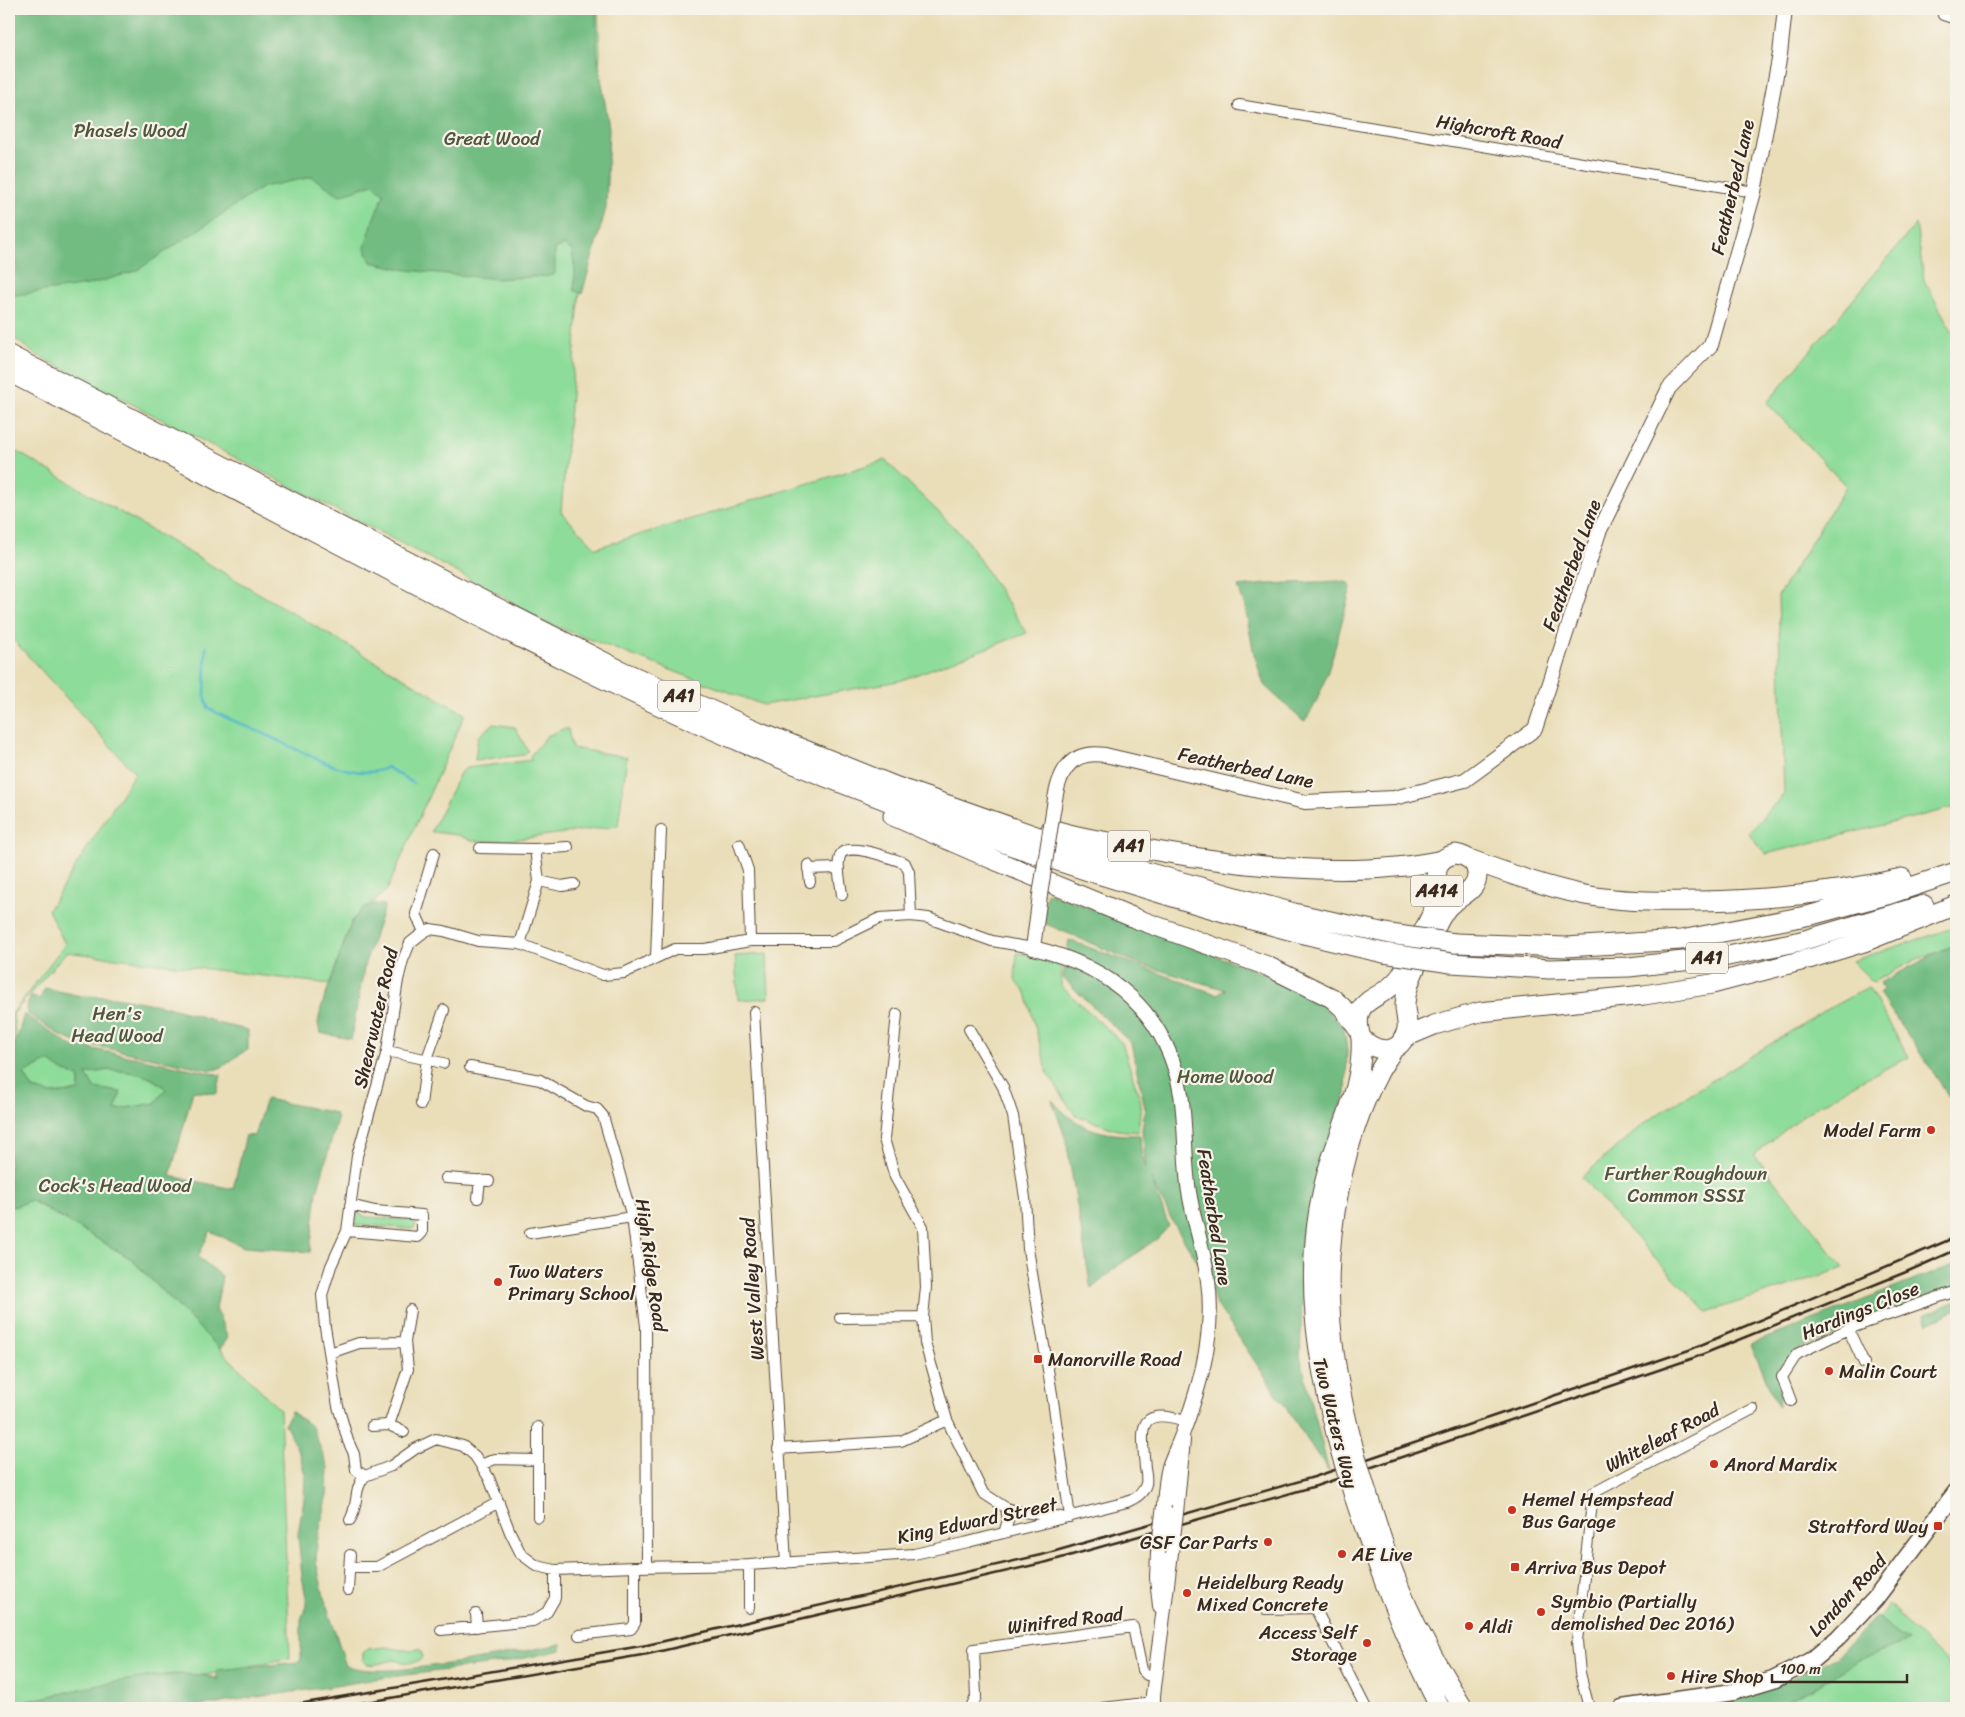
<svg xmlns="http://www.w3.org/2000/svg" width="1965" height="1717" viewBox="0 0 1965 1717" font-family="Sriracha,sans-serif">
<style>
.green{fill:#8edc9a;stroke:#64835c}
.forest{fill:#72bc82;stroke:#567350;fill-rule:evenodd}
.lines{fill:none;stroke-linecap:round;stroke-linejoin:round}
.stream{stroke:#4db4cc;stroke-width:2.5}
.street-casing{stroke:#554535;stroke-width:12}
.secondary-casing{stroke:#554535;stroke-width:16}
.primary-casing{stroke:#554535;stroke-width:19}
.highway-casing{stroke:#554535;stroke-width:21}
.street{stroke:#fff;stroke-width:10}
.secondary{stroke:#fff;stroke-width:14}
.primary{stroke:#fff;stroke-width:16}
.highway{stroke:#fff;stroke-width:19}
.rail{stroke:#3b2a1e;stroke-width:2.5}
.secondary-bridge-casing{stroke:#554535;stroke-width:16;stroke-linecap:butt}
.highway-bridge-casing{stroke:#554535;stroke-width:21;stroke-linecap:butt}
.secondary-bridge{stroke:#fff;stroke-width:14}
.highway-bridge{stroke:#fff;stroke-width:19}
.poi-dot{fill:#c8321e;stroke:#f7f3e8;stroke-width:2}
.labels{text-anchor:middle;stroke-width:4.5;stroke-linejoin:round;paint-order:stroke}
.shield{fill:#f7f3e8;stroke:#73665b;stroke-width:1}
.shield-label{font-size:18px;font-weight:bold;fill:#3b2a1e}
.park-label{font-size:19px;fill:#50563d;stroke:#f7f3e8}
.street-label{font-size:19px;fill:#3b2a1e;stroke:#f7f3e8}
.poi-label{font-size:19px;fill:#3b2a1e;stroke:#f7f3e8;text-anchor:start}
</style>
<rect width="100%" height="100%" fill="#f7f3e8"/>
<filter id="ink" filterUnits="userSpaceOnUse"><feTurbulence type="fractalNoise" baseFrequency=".02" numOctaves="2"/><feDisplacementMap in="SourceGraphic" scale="10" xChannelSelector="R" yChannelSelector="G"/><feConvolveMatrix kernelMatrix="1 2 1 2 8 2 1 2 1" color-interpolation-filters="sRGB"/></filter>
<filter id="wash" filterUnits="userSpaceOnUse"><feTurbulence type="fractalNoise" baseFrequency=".0096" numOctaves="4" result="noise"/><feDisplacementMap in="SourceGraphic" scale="20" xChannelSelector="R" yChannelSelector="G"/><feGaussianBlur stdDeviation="1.12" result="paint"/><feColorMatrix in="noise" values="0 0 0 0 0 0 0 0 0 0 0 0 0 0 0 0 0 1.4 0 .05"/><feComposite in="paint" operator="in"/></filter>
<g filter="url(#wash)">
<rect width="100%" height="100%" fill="#eadeb9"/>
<path class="green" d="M9,9H598L600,54L561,512L596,548L885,460L966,539L1027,633L899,681L763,705L544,622L497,593L35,354L9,334Z
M1916,224L1924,280L1956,339V807L1766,854L1748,833L1784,794L1778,596L1846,486L1767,403Z
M9,447L465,714L387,890L352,921L330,984L66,952L13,1014L16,1042L9,1058V1018L65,944L48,910L135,773L9,635Z
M493,724L515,727L528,751L524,755L475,760L478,737Z
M563,729H568L572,748L627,757L618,826L503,841H472L458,835L431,832L460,773L466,768L532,760L529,757L547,736Z
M1956,927V946L1917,959L1873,982L1852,961Z
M1017,953L1043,958L1062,967L1061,986L1122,1043L1141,1102L1138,1132L1117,1130L1075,1115L1048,1074L1026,993L1015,980Z
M767,954L769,998L738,1000L735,956Z
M1868,987L1909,1057L1862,1080L1806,1113L1754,1155L1844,1268L1707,1312L1618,1219L1582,1177L1650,1119L1817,1015Z
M49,1061L63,1071L79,1077V1091L52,1094L33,1089L24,1074Z
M108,1070C132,1072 147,1072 166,1089L155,1103L114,1110L93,1088L86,1074Z
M30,1200L130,1258L280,1410L290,1658L206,1675L174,1674L147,1677L9,1706V1203L14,1207Z
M357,1212L366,1217L413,1220L416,1226L412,1229L365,1225L357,1226L355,1222Z
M1888,1605L1946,1661L1954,1678L1952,1708H1729L1851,1655Z
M385,1647L403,1650L420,1649L423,1657L420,1661L408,1663L394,1660L373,1665L367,1664L363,1661V1653L368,1649Z"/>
<path class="forest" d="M9,9H596L597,52L609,128L606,208L582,294L574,290L575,271L572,251L564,245L555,249V274L548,276L497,279L407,270L371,262L365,248L373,220L384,194L373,184L340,195L312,177L263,187L136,271L88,285L9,296Z
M1340,581L1349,583L1351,588C1340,625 1327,693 1304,722L1264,685L1254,654L1245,607L1238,587L1267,584Z
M1047,892L1262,973L1318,1001L1337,1020L1344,1029L1347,1050L1346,1094L1333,1125L1305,1232L1300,1356L1329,1472L1215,1302L1210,1281L1174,1224L1151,1179L1169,1226L1158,1238L1119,1265L1091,1289L1066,1140L1052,1100C1076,1129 1103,1136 1140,1135L1141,1152L1146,1168L1142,1130L1145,1108L1131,1043L1063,978L1069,940L1216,994L1226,990L1142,965L1046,924L1043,914Z
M374,904L385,905L365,963L351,1039L320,1033L318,1023L321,1008L352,921L362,909Z
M1956,945V1110L1939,1081L1879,993L1884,989L1880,983L1944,949Z
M45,988L81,996L115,997L164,1006L210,1019L216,1023L248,1030V1050C234,1055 225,1070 211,1070L73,1041L61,1036L28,1014L27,1005L31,996L40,999Z
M24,1014L77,1050L83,1047L221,1075L217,1094L193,1091L170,1176L233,1189L246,1135L254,1136L266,1099L335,1113L337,1120L317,1192L310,1252L244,1247L210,1231L198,1257L222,1276L216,1309L228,1338L220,1349L130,1258L31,1200L14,1207L9,1203V1058L16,1042ZM49,1061L63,1071L79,1077V1091L52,1094L33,1089L24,1074ZM108,1070C130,1072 150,1073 166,1089L155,1103L115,1110L121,1092L94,1088L86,1074Z
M1956,1264V1285L1797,1350L1782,1371L1778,1407L1751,1344Z
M1956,1301V1310L1928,1323L1925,1315Z
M291,1411L312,1427L328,1467L327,1498L317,1542L316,1561L324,1597L346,1666C372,1673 397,1670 423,1667C470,1662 515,1653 561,1644V1650L502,1663L374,1679L336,1686L229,1701L219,1704H209L177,1708H14L18,1703C68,1693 169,1664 216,1678L217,1680V1670L299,1662L301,1659V1620L307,1603L302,1576L298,1534L304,1499L305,1474L299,1453L285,1424Z
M1876,1616L1908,1641L1858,1660L1818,1686L1773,1708H1707L1761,1693L1838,1656Z"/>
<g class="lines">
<path class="stream" d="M206,646L205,695L208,708C226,719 245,725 264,734C294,747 356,786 387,767L413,783"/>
</g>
</g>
<g filter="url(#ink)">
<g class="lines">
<defs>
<path id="street" d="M1943,15L1956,19
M1239,105L1754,192
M739,844L748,870L750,941
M480,848L535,849L568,847
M808,865L810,882
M808,869L839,868
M539,881L562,886L574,884
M842,895C841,883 836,867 840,856C845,840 893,859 905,863L909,872L911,916
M424,932L416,914L434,853
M520,944L539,881L535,849
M1033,948L992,941L928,918L911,916L880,918L833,941H750L705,949H675L624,973L603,975L520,944L478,941L444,931L430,929L424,932L410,943L403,960L398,980L387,1051L357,1156L347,1231L331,1266L322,1295L325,1327L338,1406L348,1441L354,1454L356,1470L365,1476L391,1466L415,1449L436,1439L463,1446L475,1456L489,1478L510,1532L521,1554L537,1566L555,1570L635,1567L749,1565L914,1554L968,1542L1127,1502C1136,1498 1143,1494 1146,1484C1147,1479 1146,1473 1145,1468C1142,1429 1135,1406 1186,1421
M656,957L661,830
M754,1012L786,1563
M897,1014L884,1139L895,1177L923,1227L926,1287L923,1317L925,1343L947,1420L983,1493L1006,1508L1015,1511L1061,1517
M969,1029L1003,1087L1013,1116L1025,1198L1028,1249L1052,1394L1070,1517
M387,1051L443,1063
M470,1067L540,1080L586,1106L597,1109L603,1116L632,1217L646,1326L647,1567
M421,1104L427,1059L444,1010
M446,1178L489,1181
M478,1198L480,1180
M347,1231L418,1237L422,1233V1215L375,1211L350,1205
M530,1233L632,1217
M840,1318L923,1317
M1848,1329L1864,1363
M405,1342L410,1310
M330,1353L359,1343L405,1342L408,1369L389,1425L372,1426
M1791,1401L1782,1377L1797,1354L1848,1329L1956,1291
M389,1425L404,1432
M538,1427V1517
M778,1449L901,1441L947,1420
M481,1465L495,1459L537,1460
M350,1520C359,1505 353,1489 365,1476
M1004,1533L1008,1520L1006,1508
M749,1565V1608
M349,1567H377L499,1502
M348,1590L350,1555
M1265,1609L1315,1608L1366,1708
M476,1614L477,1627
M441,1630L533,1621L547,1612L555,1598V1570
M579,1635L631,1629L635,1623V1567
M971,1708L976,1697L974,1649L1133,1627L1142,1670L1147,1675L1155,1677
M1103,1708L1153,1702
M1589,1708L1580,1673L1577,1641L1593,1493L1753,1409"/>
<path id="secondary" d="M1055,799C1060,769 1072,750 1105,755L1305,802L1394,798L1465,780L1535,729L1599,532L1669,388L1711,345L1754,192L1780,54L1785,9
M1040,895L1033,948C1111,966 1167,1013 1181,1094C1186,1126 1184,1160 1189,1192C1194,1222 1204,1251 1208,1281C1211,1302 1210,1324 1207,1345C1203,1374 1193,1405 1183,1432C1179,1444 1173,1455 1169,1467C1166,1479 1165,1492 1164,1505
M1176,1513L1183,1440
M1158,1553L1157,1578L1160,1606
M1153,1708V1695L1173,1537"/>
<path id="primary" d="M1622,1708L1733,1692L1773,1680L1811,1661L1838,1638L1875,1599L1956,1492"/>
<path id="highway" d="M9,355L488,603L622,671L758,731L897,787L1107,861L1294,913L1390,934
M9,372C125,432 240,492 356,553C485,620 614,688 748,745C885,803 1024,853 1166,895C1238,917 1310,937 1384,953
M893,816L987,857L1137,919L1267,966L1332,998L1343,1008L1358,1029
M1051,829C1080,838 1110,842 1140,848C1233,865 1349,880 1442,860
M1456,854C1467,856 1478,863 1477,876C1476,893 1456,897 1447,908C1438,919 1433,934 1427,946C1419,960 1411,974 1407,991C1406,996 1405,1001 1405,1006C1405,1013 1408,1021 1407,1029C1402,1056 1377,1054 1361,1038C1349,994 1380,1004 1400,977C1407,967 1411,954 1417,943C1423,931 1432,917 1435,905C1441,883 1426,860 1456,854Z
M1469,859C1506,873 1545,887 1585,895C1622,902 1661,902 1699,901C1768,900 1835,893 1902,878
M1455,943L1566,947L1681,940L1811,915L1890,894L1956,872
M1451,963L1549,969L1629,967L1728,956L1801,941L1924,905
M1403,1038L1434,1025L1480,1012L1644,995L1712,984L1812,958L1864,942L1956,905
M1354,1450C1342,1404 1332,1356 1330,1307C1325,1236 1344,1138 1378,1074C1382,1065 1389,1057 1394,1048
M1341,1453C1316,1360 1301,1268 1327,1173C1340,1127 1364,1087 1361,1038
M1367,1493C1376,1520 1384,1549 1395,1576C1412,1623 1438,1666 1463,1708
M1354,1496C1378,1569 1405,1640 1440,1708"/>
</defs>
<use href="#street" class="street-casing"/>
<use href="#secondary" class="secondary-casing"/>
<use href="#primary" class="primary-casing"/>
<use href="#highway" class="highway-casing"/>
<use href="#street" class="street"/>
<use href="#secondary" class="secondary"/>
<use href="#primary" class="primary"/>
<use href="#highway" class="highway"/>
<path class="rail" d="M275,1708L647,1645L1045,1554L1314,1477L1689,1350L1956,1237
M332,1708L648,1654L1047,1562L1316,1486L1691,1359L1906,1272L1956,1250"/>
<defs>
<path id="secondary-bridge" d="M1040,895L1055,799
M1173,1537L1176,1513
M1158,1553L1164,1505"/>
<path id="highway-bridge" d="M1390,934L1455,943
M1384,953L1451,963
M1354,1450L1367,1493
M1341,1453L1354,1496"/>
</defs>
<use href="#secondary-bridge" class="secondary-bridge-casing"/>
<use href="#highway-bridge" class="highway-bridge-casing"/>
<use href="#secondary-bridge" class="secondary-bridge"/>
<use href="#highway-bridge" class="highway-bridge"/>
</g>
</g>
<g class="poi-dot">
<circle cx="1931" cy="1130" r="5"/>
<circle cx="498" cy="1282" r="5"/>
<rect x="1033" y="1354" width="10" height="10" rx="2.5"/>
<circle cx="1829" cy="1371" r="5"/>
<circle cx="1714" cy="1464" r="5"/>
<circle cx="1512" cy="1510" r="5"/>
<rect x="1933" y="1521" width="10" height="10" rx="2.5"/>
<circle cx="1268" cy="1542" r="5"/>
<circle cx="1342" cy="1554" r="5"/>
<rect x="1510" y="1562" width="10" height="10" rx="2.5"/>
<circle cx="1187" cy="1593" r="5"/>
<circle cx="1541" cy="1612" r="5"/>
<circle cx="1469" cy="1626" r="5"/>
<circle cx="1367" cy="1643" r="5"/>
<circle cx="1671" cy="1676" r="5"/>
</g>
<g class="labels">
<g class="shield">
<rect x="658" y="680.5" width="42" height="31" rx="4"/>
<rect x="1108" y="830.5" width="42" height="31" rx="4"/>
<rect x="1411" y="875.5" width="52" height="31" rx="4"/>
<rect x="1686" y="942.5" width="42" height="31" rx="4"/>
</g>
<g class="shield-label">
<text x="679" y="702">A41</text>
<text x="1129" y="852">A41</text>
<text x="1437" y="897">A414</text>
<text x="1707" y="964">A41</text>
</g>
<g class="park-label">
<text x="130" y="137">Phasels Wood</text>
<text x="492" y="145">Great Wood</text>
<text x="117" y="1020">Hen's<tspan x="117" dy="22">Head Wood</tspan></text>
<text x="1225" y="1083">Home Wood</text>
<text x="1686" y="1180">Further Roughdown<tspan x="1686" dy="22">Common SSSI</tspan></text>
<text x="115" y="1192">Cock's Head Wood</text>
</g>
<g class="street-label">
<text transform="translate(1499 131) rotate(10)" y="7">Highcroft Road</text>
<text transform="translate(1732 187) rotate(-77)" y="7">Featherbed Lane</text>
<text transform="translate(1571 565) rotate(-70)" y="7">Featherbed Lane</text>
<text transform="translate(1246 767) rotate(12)" y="7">Featherbed Lane</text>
<text transform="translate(375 1018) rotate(-77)" y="7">Shearwater Road</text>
<text transform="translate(1215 1217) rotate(81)" y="7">Featherbed Lane</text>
<text transform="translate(652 1265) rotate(82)" y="7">High Ridge Road</text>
<text transform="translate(752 1289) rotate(-94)" y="7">West Valley Road</text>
<text transform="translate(1860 1310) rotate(-22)" y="7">Hardings Close</text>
<text transform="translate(1336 1423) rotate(76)" y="7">Two Waters Way</text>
<text transform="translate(1662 1437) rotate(-28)" y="7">Whiteleaf Road</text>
<text transform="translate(977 1520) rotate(-12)" y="7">King Edward Street</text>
<text transform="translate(1847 1595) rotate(-47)" y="7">London Road</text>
<text transform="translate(1065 1620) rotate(-7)" y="7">Winifred Road</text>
</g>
<g class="poi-label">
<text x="1921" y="1137" text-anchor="end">Model Farm</text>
<text x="508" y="1278">Two Waters<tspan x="508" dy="22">Primary School</tspan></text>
<text x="1048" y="1366">Manorville Road</text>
<text x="1839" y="1378">Malin Court</text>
<text x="1724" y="1471">Anord Mardix</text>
<text x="1522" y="1506">Hemel Hempstead<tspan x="1522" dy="22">Bus Garage</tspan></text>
<text x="1928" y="1533" text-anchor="end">Stratford Way</text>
<text x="1258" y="1549" text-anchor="end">GSF Car Parts</text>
<text x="1352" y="1561">AE Live</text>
<text x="1525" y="1574">Arriva Bus Depot</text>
<text x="1197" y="1589">Heidelburg Ready<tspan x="1197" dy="22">Mixed Concrete</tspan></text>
<text x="1551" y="1608">Symbio (Partially<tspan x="1551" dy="22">demolished Dec 2016)</tspan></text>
<text x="1479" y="1633">Aldi</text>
<text x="1357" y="1639" text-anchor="end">Access Self<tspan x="1357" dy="22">Storage</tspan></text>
<text x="1681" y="1683">Hire Shop</text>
</g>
</g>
<rect width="1965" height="1717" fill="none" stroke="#f7f3e8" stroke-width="30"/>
<path d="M1772 1674v8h135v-8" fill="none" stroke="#3b2a1e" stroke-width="2.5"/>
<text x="1780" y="1674" font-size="15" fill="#3b2a1e" stroke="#f7f3e8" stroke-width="4" paint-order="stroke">100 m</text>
</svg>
